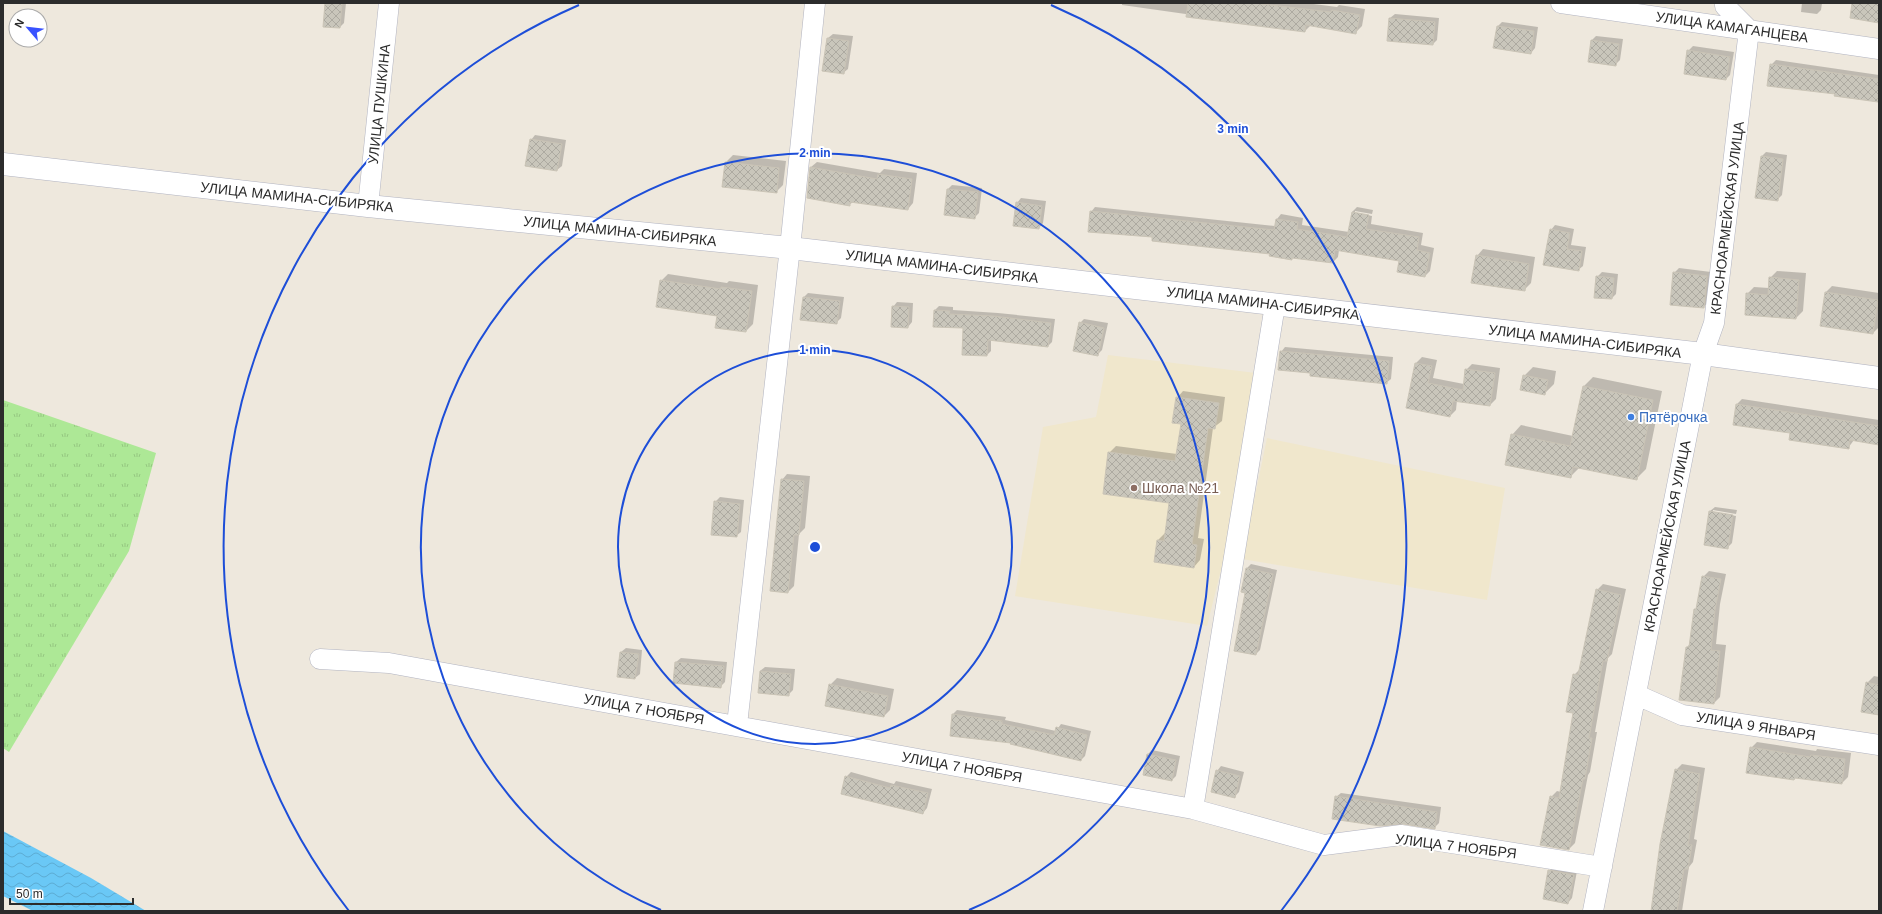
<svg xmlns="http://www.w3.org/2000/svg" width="1882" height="914" viewBox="0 0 1882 914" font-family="Arial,sans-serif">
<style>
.education{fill:#f0e7cc}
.grass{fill:url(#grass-tufts)}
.water{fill:url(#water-waves)}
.shadow{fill:#0003}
.building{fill:url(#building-cross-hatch);stroke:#cac4b6}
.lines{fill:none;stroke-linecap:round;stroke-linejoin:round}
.minor-casing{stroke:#b1b3c0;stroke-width:21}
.tertiary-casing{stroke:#b1b3c0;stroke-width:23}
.minor{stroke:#fff;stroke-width:20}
.tertiary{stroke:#fff;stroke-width:22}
.ring{fill:none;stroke:#1d4ed8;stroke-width:2}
.shop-dot{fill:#3f7fe0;stroke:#fff;stroke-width:1.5}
.education-dot{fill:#8d6e63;stroke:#fff;stroke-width:1.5}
.labels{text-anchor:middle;stroke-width:4;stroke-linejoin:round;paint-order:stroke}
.street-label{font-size:14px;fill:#2c2c2c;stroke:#fff}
.shop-label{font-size:14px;fill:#366cbe;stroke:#fff;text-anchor:start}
.education-label{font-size:14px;fill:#785e54;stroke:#fff;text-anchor:start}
.centre{fill:#1d4ed8;stroke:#fff;stroke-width:2}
.ring-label{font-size:12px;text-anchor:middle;font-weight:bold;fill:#1d4ed8;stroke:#fff;stroke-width:4;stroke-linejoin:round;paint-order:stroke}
</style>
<defs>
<pattern id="grass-tufts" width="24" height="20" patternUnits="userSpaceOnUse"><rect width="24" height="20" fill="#ade896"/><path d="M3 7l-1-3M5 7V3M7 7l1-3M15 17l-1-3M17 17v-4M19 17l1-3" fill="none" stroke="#95c781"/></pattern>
<pattern id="water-waves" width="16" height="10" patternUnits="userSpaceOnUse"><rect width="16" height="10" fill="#6ac8f6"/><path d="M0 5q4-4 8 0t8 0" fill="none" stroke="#5cacd3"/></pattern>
<pattern id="building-cross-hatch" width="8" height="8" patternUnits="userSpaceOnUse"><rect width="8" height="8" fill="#c9c6bb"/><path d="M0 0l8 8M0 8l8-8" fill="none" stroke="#adaaa1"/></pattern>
</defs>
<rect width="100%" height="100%" fill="#eee8dd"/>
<path class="education" d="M1108,355L1256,373L1224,558L1207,626L1015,596L1043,427L1096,417Z
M1267,438L1505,488L1487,600L1242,559Z"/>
<path class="grass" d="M3,400L156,453L129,551L9,752L3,748Z"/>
<path class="water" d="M3,831L91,878L146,911H33L3,896Z"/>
<path class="shadow" d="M326,3H346L344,23L340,27Z
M1122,3H1306L1337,7L1339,5L1365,9L1362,26L1356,32L1311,25L1305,31L1122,5Z
M1802,3H1822L1821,10L1817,14L1801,12Z
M1395,14L1439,18L1437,40L1433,44L1388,40L1390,18Z
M1502,22L1538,27L1535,48L1531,53L1498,26Z
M833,34L853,36L848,69L843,73L823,70L828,38Z
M1596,36L1623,39L1620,60L1615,65L1589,61L1592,40Z
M1693,46L1734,52L1730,75L1726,79L1688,51Z
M1776,60L1879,75V99L1877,101L1836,93L1771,65Z
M535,135L566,140L562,166L557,170L531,140Z
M1766,152L1787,155L1782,195L1777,200L1762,156Z
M733,155L786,161L783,185L776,192L726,162Z
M817,162L880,173L884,169L917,173L913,203L908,209L853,202L849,205L811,167Z
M952,185L982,188L979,213L975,217L948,189Z
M1021,198L1046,201L1043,223L1039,228L1017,203Z
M1095,207L1275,226L1277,219L1281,214L1303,218L1302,225L1349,232L1352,212L1357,207L1373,210L1372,214L1355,211V213L1372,216L1371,224L1423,233L1421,245L1434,248L1430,271L1425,276L1401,260L1339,250L1338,257L1333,262L1293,257L1292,259L1271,253L1154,236L1091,212Z
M1555,225L1574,229L1571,245L1586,247L1583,266L1578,270L1551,230Z
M1483,249L1535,257L1531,283L1524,290L1477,256Z
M1679,268L1711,272L1708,303L1703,307L1674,273Z
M1777,271L1806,273L1803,311L1796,318L1747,294L1754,287L1769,288L1770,278Z
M1602,272L1618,274L1616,294L1612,298L1597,277Z
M668,274L727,283L729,281L758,285L753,324L746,331L718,315L661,281Z
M1832,286L1879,293V327L1873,333L1825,293Z
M808,293L844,297L841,318L837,322L804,297Z
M897,302L913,303L912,322L908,327L893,307Z
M939,306L953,307V310L998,313L1055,319L1052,342L1048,346L991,339V351L987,355L964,327L935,310Z
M1084,319L1108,323L1102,350L1098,354L1080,323Z
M1285,347L1393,357L1391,379L1386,383L1311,373L1281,352Z
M1422,357L1437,360L1433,378L1464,384L1466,370L1472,364L1500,368L1496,399L1490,405L1457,400L1456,410L1450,416L1407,408L1416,363Z
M1533,367L1556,371L1554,384L1545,393L1524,376Z
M1593,377L1662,391L1646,469L1637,478L1579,468L1570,477L1512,435L1521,425L1573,436L1584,386Z
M1183,391L1225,397L1222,421L1213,428L1198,538L1204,539L1200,560L1194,567L1155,562L1158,540L1165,533L1170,502L1109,453L1116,446L1177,454L1182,423L1177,398Z
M1742,399L1879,420V444L1854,440L1848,448L1791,433L1737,404Z
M787,474L810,476L805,528L799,534L794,586L788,592L782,480Z
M720,497L744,500L741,532L736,536L715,502Z
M1715,507L1737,510L1736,514L1713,510V512L1736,516L1732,543L1727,548L1710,511Z
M1251,564L1277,570L1260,650L1256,654L1246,592V569Z
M1709,571L1726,574L1720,604L1716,644L1726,645L1720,697L1714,703L1687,647L1691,643L1695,610L1698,606L1703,577Z
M1603,584L1626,589L1612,654L1608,658L1595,732H1597L1590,772L1588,775L1575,843L1569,849L1551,797L1557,791L1561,792L1574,712V675L1580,669L1597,590Z
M626,648L642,650L640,674L635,678L618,676L621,652Z
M681,658L727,662L725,682L720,687L676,662Z
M765,667L795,669L793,690L788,695L760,671Z
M1874,676L1879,677V714L1867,683Z
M837,678L894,689L890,710L884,716L830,685Z
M957,710L1006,717L1005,720L1056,731L1061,724L1091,731L1085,756L1081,760L1012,742L953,714Z
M1757,742L1816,751L1817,749L1851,753L1848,777L1842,783L1796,777L1794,779L1751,748Z
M1152,750L1180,756L1176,776L1172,780L1148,754Z
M1682,764L1705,768L1694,839L1697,840L1693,862L1689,867L1682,911H1652L1676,770Z
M1221,766L1244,772L1239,792L1234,797L1217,771Z
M851,772L894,784L896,781L932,789L927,808L923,813L846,777Z
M1341,793L1441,807L1439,823L1434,828L1336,797Z
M1554,866L1577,871L1572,898L1568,903L1549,871Z"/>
<path class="building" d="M325,3H342L340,28L323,27Z
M1188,3H1253L1331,12L1332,10L1360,15L1356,34L1306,25L1305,32L1186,17Z
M1852,3H1879V23L1850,18Z
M1389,18L1435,22L1433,45L1387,41Z
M1497,26L1534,31L1531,54L1493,48Z
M827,38L849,41L844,74L822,71Z
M1591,40L1619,44L1616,66L1588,62Z
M1687,50L1730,57L1726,80L1684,74Z
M1770,64L1879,79L1878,102L1834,96L1835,94L1767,86Z
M530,139L562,144L557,171L525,166Z
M1761,156L1783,159L1778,201L1755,198Z
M725,162L779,168L777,193L722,187Z
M810,167L877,179L878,174L912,179L908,210L850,202V206L807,198Z
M947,189L978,192L975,219L944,215Z
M1016,202L1042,206L1039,229L1013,226Z
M1090,211L1274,230L1276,219L1298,222L1297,229L1347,237L1352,212L1369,215L1366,229L1419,237L1417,250L1430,253L1425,277L1397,272L1399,261L1335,250L1333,263L1292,258V260L1269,256L1270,254L1152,241V237L1088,232Z
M1550,229L1570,233L1567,249L1582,251L1579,271L1543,265Z
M1476,255L1529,264L1525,291L1471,283Z
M1673,272L1707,276L1704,308L1670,305Z
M1596,276L1614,278L1612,299L1594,298Z
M1769,277L1799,280L1796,319L1745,315L1746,293L1768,295Z
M660,280L721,289V287L752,291L746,332L715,328L717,316L656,307Z
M1825,292L1878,300L1873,334L1820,326Z
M803,297L840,301L837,324L800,320Z
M892,306L909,307L908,328L891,327Z
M934,310L950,311L949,314L993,316L1051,323L1048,347L988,340L987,356L962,355L963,328L933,327Z
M1079,322L1104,328L1098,356L1073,351Z
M1280,351L1389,361L1387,384L1310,376V373L1278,370Z
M1415,363L1432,366L1428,383L1463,390L1465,369L1495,373L1490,406L1453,401L1450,417L1406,408Z
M1523,375L1548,380L1545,395L1520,390Z
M1583,386L1653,400L1637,480L1573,467L1571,478L1505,465L1511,434L1570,446Z
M1176,397L1219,403L1215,429L1208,428L1192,544L1197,545L1194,568L1154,562L1157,540L1164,541L1169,503L1103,494L1108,452L1175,461L1181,424L1172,423Z
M1736,404L1879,426V445L1850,440L1849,449L1789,440L1790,433L1733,425Z
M781,479L804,481L799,535H794L788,593L770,591Z
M714,501L740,504L737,537L711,535Z
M1709,511L1733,515L1728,549L1704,545Z
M1246,568L1273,574L1256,655L1234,651L1245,593L1241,592Z
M1702,576L1721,579L1715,610L1711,650L1720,651L1714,704L1679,700L1686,647H1689L1694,609H1696Z
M1596,589L1621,595L1607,661H1603L1589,738H1592L1585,779H1583L1569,850L1540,845L1550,796L1559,798L1573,713L1566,712L1573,674L1578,675Z
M620,652L639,654L635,679L617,677Z
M675,662L724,666L721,688L673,683Z
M760,671L791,674L789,696L758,693Z
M1866,682L1879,685V715L1861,712Z
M829,684L888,696L884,717L825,706Z
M952,714L1002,721V724L1054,735L1056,727L1087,735L1081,761L1010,744L1011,743L950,736Z
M1750,747L1810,757L1811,755L1845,759L1842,784L1795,778L1794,780L1746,773Z
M1147,754L1176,760L1172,781L1143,775Z
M1675,769L1700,774L1688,845H1692L1688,869H1684L1677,911H1651L1660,844Z
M1216,770L1240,776L1235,798L1211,792Z
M845,776L890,788L891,785L928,793L923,814L841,794Z
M1335,796L1437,812L1435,829L1403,824L1380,826L1332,819Z
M1548,870L1574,875L1568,904L1543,899Z"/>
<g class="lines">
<defs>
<path id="minor" d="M1561,3L1879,49
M368,206L389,3
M320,659L389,663L1193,809L1324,845L1401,835L1602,867
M1637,695L1682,715L1879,745
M737,725L792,229L815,3
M1193,809L1275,305
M1593,911L1703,354L1714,323L1749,30L1725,6V3"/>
<path id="tertiary" d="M3,164L368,206L790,248L1703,354L1879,378"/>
</defs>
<use href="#minor" class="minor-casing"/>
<use href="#tertiary" class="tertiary-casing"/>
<use href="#minor" class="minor"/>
<use href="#tertiary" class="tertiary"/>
</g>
<g class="ring">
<circle cx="815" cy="547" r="197"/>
<path d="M661 910A394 394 0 1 1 969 910"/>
<path d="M349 911A591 591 0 0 1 579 5M1051 5A591 591 0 0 1 1281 911"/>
</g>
<circle class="shop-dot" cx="1631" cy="417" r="4"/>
<circle class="education-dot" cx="1134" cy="488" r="4"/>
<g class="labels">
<g class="street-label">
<text transform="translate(1732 27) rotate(8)" y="5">УЛИЦА КАМАГАНЦЕВА</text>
<text transform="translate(379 104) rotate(-84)" y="5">УЛИЦА ПУШКИНА</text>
<text transform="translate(297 197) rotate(6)" y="5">УЛИЦА МАМИНА-СИБИРЯКА</text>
<text transform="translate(1727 218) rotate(-83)" y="5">КРАСНОАРМЕЙСКАЯ УЛИЦА</text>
<text transform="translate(620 231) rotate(6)" y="5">УЛИЦА МАМИНА-СИБИРЯКА</text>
<text transform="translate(942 266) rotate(7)" y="5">УЛИЦА МАМИНА-СИБИРЯКА</text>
<text transform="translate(1263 303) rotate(7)" y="5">УЛИЦА МАМИНА-СИБИРЯКА</text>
<text transform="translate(1585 341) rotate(7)" y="5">УЛИЦА МАМИНА-СИБИРЯКА</text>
<text transform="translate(1667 536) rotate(-79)" y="5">КРАСНОАРМЕЙСКАЯ УЛИЦА</text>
<text transform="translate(644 709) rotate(10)" y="5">УЛИЦА 7 НОЯБРЯ</text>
<text transform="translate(1756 726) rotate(9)" y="5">УЛИЦА 9 ЯНВАРЯ</text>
<text transform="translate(962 767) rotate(10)" y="5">УЛИЦА 7 НОЯБРЯ</text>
<text transform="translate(1456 846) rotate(7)" y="5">УЛИЦА 7 НОЯБРЯ</text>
</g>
<g class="shop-label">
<text x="1639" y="422">Пятёрочка</text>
</g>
<g class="education-label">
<text x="1142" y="493">Школа №21</text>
</g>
</g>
<circle cx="815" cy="547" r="6" class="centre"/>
<g class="ring-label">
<text x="1233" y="133">3 min</text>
<text x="815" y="157">2 min</text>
<text x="815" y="354">1 min</text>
</g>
<rect width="1882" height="914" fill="none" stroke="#2c2c2c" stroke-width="8"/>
<g transform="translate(28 28) rotate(298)"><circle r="19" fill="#ffffff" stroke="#ababab"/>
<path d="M0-3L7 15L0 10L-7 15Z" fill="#3952ff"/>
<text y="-6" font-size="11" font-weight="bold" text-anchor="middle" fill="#2c2c2c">N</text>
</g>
<path d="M10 898v6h123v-6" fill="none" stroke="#2c2c2c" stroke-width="2"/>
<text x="16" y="898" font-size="12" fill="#2c2c2c" stroke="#ffffff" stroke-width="3" paint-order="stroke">50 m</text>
</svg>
